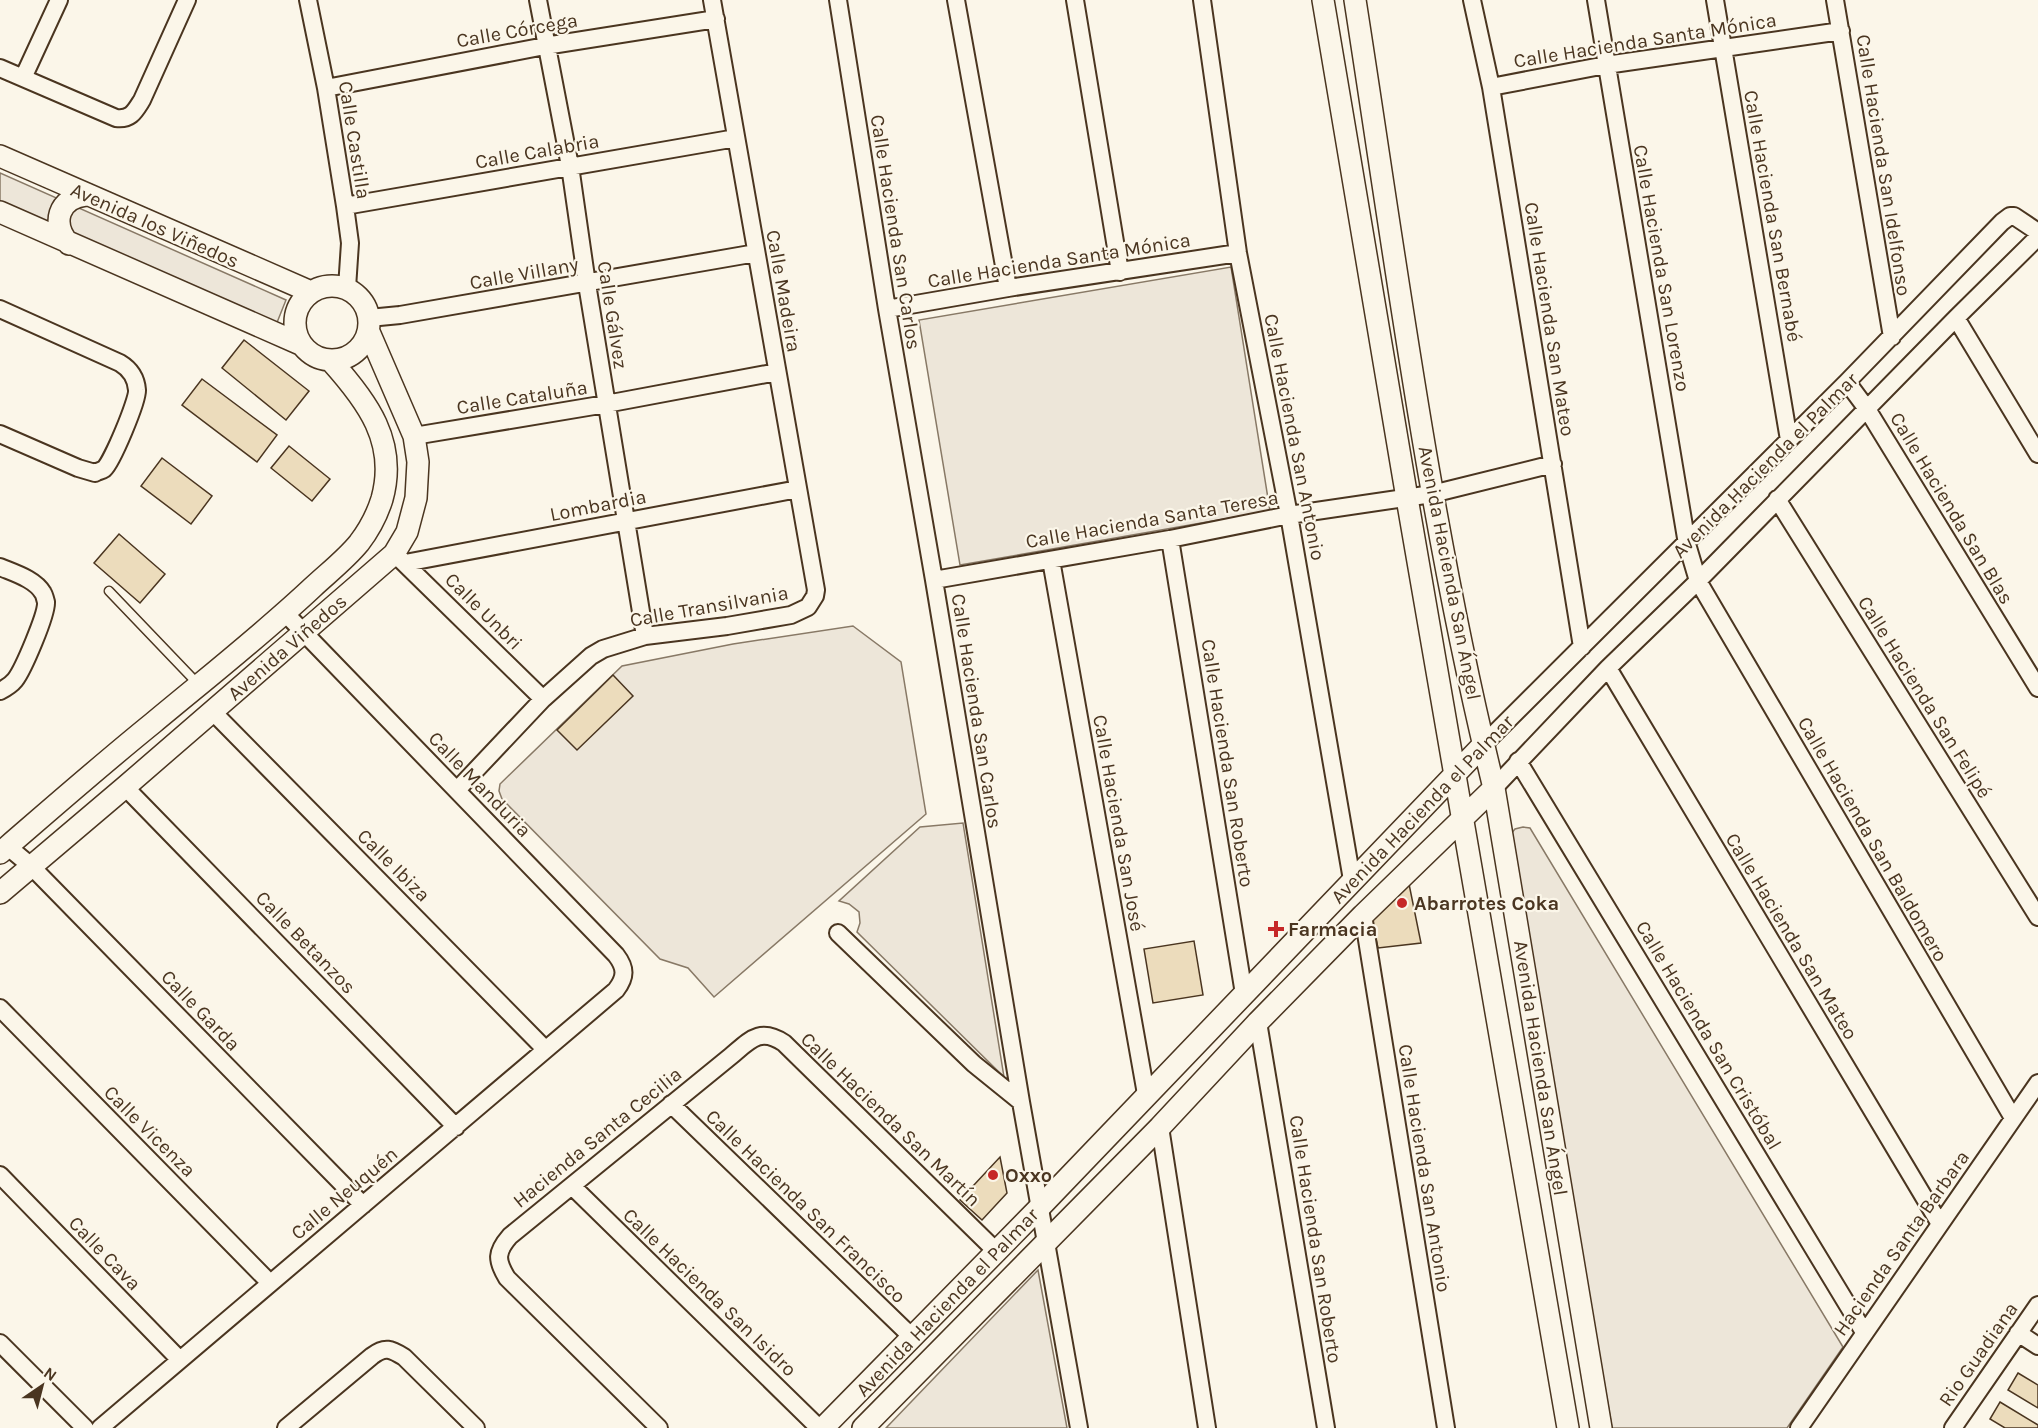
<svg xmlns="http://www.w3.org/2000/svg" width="2038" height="1428" viewBox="0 0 2038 1428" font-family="Karla,sans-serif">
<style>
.green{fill:#ede6d9;stroke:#887966;stroke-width:1.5}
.building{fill:#ecdcbc;stroke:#4a3520;stroke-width:1.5}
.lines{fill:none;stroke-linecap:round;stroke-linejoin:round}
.service-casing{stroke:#4a3520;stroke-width:11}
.minor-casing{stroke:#4a3520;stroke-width:20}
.tertiary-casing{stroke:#4a3520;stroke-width:24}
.service{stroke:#fbf6e9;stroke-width:8}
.minor{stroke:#fbf6e9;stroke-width:16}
.tertiary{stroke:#fbf6e9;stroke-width:21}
.poi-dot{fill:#c62828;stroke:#fbf6e9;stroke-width:2}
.labels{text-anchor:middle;stroke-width:4.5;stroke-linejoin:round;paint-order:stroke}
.street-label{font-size:20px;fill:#4a3520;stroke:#fbf6e9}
.poi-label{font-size:20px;font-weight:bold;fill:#4a3520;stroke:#fbf6e9;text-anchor:start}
</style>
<rect width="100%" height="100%" fill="#fbf6e9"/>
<path class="green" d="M0,173L286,300L276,325L0,203Z
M1231,267L1270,511L960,565L919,320Z
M853,626L901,662L926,814L714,997L688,968L660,959L502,799L499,791L500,784L622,666L733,644Z
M963,823L1004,1077L857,932L860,923L859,912L849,904L839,901L920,827Z
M1523,827L1530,828L1843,1347L1787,1428H1612L1510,835L1515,829Z
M1038,1270L1067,1428H886Z"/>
<path class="building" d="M244,340L309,391L286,420L222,368Z
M202,379L277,435L257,462L182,405Z
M289,446L330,479L312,501L271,468Z
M162,458L212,496L191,524L141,486Z
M119,534L165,574L140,603L94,563Z
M613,675L633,696L577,750L557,730Z
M1409,884L1421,943L1378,948L1372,921Z
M1194,941L1203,995L1153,1003L1144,949Z
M1000,1157L1007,1193L982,1220L960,1200Z
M2018,1373L2038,1385V1408L2008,1390Z
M2000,1402L2038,1425V1428H2005L1990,1419Z"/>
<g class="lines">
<defs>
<path id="service" d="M109,591L198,684"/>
<path id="minor" d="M308,0L326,88L345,206L350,243L347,288
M538,0L570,166L587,284L645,636
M838,0L887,309L934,580L1021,1102L1079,1428
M956,0L1008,288
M1075,0L1120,272
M1202,0L1238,253L1289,515L1352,880
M1472,0L1491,87L1582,647
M1596,0L1687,544L1698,581L2013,1118
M1715,0L1789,440
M1835,0L1892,337
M0,68L116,118C131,120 135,111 142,100L187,0
M23,78L59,0
M1491,87L1606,65L1841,31
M326,88L545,46L716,19
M345,206L736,138
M0,309L120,363C130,369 136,377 137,390C138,400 112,462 104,469C101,471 98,471 95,473L78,468L0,434
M887,309L1008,288L1238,253
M369,318L400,315L756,253
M1956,318L2038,454
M1847,382L1867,409L2038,688
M414,436L606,404L777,372
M1777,499L2038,917
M1170,539L1244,994
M400,559L543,699
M1051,560L1146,1094
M405,563L798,489
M0,567C14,573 35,579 43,593C44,594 46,602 46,602C47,614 23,670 15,680C11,685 6,688 0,691
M934,580L1170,539L1289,515L1432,494L1553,464
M1608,668L1940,1224
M212,711L545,1049
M1483,745L1847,382L2002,222L2010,216H2014L2038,232
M1518,761L1864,1332
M125,787L456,1127
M1494,788L1608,668L1698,581L1956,318L2038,237
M457,790L543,699L591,656L603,649L645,636L727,626L791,615L808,607L815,596L816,590L712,0
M7,846L31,866L363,1205
M1363,915L1446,1428
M838,933L974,1064L1021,1102
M0,1008L270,1283
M1258,1022L1326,1428
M671,1104L912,1337
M1160,1127L1207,1428
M0,1175L180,1360
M572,1186L819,1428
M2018,1333L2038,1346
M0,1343L85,1428
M100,1428L616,990C626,977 626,968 616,955L285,613
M286,1428L372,1356C385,1346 391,1349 404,1357L476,1428
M659,1428L507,1278C496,1260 496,1252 510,1236L731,1056C750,1040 760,1027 784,1043L997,1252
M1799,1428L2038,1083
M1953,1428L2038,1305"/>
<path id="tertiary" d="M1323,0L1407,498L1568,1428
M1355,0C1396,263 1430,529 1494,788L1601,1428
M0,156L311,292
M0,212L300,344
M69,244C51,224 58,198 86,195
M295 323a37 37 0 1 1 74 0a37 37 0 1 1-74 0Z
M0,853C51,809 101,765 153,723C207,678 262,635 313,587C328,573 346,559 359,543C369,530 377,515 382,499C398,442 367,401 331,361
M0,893L125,787L394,554L407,532L416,498L418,462L414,436L369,332
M823,1428L1040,1207L1483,745
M863,1428L1160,1127L1258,1022L1363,915L1494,788"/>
</defs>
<use href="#service" class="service-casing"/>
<use href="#minor" class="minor-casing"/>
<use href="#tertiary" class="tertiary-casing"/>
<use href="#service" class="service"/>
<use href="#minor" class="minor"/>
<use href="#tertiary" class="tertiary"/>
</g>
<g class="poi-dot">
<circle cx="1402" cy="903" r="6"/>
<path d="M1273 920h6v6h6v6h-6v6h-6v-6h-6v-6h6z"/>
<circle cx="993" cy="1175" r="6"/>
</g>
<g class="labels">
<g class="street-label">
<text transform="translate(517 30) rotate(-10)" y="7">Calle Córcega</text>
<text transform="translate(1645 40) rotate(-9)" y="7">Calle Hacienda Santa Mónica</text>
<text transform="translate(355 140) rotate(81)" y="7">Calle Castilla</text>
<text transform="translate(537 151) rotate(-10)" y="7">Calle Calabria</text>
<text transform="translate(1884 165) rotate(81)" y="7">Calle Hacienda San Idelfonso</text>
<text transform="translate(1773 216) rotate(80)" y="7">Calle Hacienda San Bernabé</text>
<text transform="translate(155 225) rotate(24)" y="7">Avenida los Viñedos</text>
<text transform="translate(896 232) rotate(81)" y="7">Calle Hacienda San Carlos</text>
<text transform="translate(1059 260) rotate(-9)" y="7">Calle Hacienda Santa Mónica</text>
<text transform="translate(1662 268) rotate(80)" y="7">Calle Hacienda San Lorenzo</text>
<text transform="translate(524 273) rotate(-10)" y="7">Calle Villany</text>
<text transform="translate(784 291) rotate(80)" y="7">Calle Madeira</text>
<text transform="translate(613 315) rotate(81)" y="7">Calle Gálvez</text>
<text transform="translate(1550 319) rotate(81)" y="7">Calle Hacienda San Mateo</text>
<text transform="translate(522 397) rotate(-9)" y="7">Calle Cataluña</text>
<text transform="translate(1295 437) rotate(79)" y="7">Calle Hacienda San Antonio</text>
<text transform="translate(1765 465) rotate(-45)" y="7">Avenida Hacienda el Palmar</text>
<text transform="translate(598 505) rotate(-11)" y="7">Lombardia</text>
<text transform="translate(1952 508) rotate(59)" y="7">Calle Hacienda San Blas</text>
<text transform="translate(1152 519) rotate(-10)" y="7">Calle Hacienda Santa Teresa</text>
<text transform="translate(1450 573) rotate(79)" y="7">Avenida Hacienda San Ángel</text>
<text transform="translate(709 606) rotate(-10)" y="7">Calle Transilvania</text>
<text transform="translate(484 611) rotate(45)" y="7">Calle Unbri</text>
<text transform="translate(287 647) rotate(-41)" y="7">Avenida Viñedos</text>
<text transform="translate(1925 697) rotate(58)" y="7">Calle Hacienda San Felipé</text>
<text transform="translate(977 711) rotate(81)" y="7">Calle Hacienda San Carlos</text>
<text transform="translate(1228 763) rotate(81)" y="7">Calle Hacienda San Roberto</text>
<text transform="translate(480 784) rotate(46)" y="7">Calle Manduria</text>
<text transform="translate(1422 809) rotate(-46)" y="7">Avenida Hacienda el Palmar</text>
<text transform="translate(1119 823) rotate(80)" y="7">Calle Hacienda San José</text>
<text transform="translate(1873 839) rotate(60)" y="7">Calle Hacienda San Baldomero</text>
<text transform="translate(394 865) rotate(45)" y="7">Calle Ibiza</text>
<text transform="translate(1792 936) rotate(59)" y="7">Calle Hacienda San Mateo</text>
<text transform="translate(306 942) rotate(46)" y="7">Calle Betanzos</text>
<text transform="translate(201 1010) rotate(46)" y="7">Calle Garda</text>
<text transform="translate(1709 1035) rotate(59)" y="7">Calle Hacienda San Cristóbal</text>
<text transform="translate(1541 1068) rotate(81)" y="7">Avenida Hacienda San Ángel</text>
<text transform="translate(891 1119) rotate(44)" y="7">Calle Hacienda San Martín</text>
<text transform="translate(150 1131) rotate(45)" y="7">Calle Vicenza</text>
<text transform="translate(597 1137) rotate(-39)" y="7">Hacienda Santa Cecilia</text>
<text transform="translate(1425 1168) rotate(81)" y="7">Calle Hacienda San Antonio</text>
<text transform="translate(344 1193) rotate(-40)" y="7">Calle Neuquén</text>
<text transform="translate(806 1206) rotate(44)" y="7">Calle Hacienda San Francisco</text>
<text transform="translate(1316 1239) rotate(81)" y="7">Calle Hacienda San Roberto</text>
<text transform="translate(1901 1243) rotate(-55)" y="7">Hacienda Santa Barbara</text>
<text transform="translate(105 1253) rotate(46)" y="7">Calle Cava</text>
<text transform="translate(710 1292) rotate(44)" y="7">Calle Hacienda San Isidro</text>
<text transform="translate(947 1302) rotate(-46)" y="7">Avenida Hacienda el Palmar</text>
<text transform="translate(1978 1354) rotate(-55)" y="7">Rio Guadiana</text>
</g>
<g class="poi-label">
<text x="1414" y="910">Abarrotes Coka</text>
<text x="1288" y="936">Farmacia</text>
<text x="1005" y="1182">Oxxo</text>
</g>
</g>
<g transform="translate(42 1386) rotate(35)" stroke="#fbf6e9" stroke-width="4.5" paint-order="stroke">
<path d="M0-4.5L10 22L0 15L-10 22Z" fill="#4a3520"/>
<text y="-9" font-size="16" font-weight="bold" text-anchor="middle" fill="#4a3520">N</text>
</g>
</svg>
